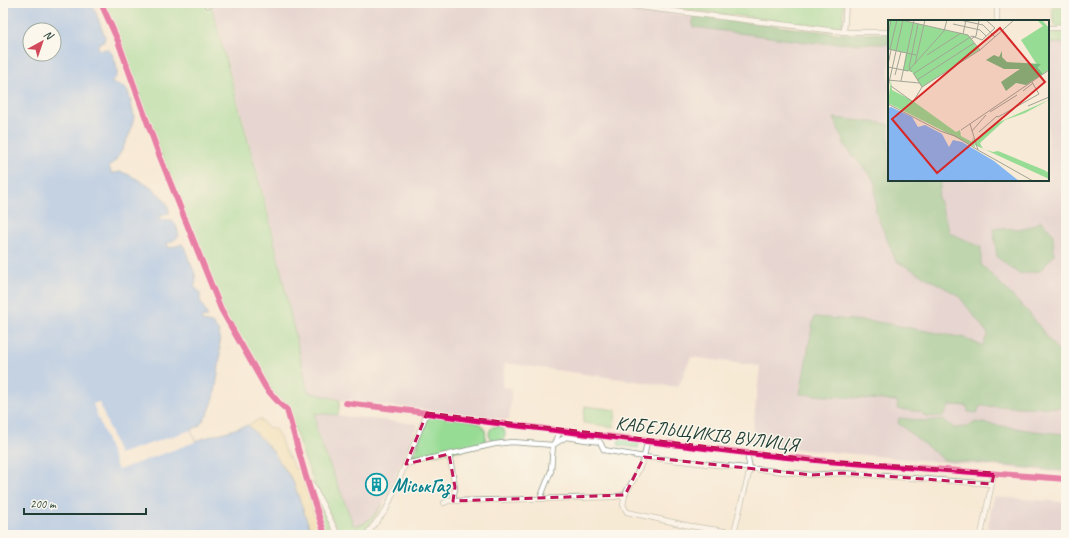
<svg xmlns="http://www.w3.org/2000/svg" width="1069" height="538" viewBox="0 0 1069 538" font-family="Caveat,sans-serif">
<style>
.industrial{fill:#d1bdcb}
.green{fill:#97dc94;stroke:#5b8c64}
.forest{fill:#79bc7e;stroke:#4c7c59}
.sand{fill:#eeda9e;stroke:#868c69}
.water{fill:#86b6f2;stroke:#527a93;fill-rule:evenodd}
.pier{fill:#f7ead6}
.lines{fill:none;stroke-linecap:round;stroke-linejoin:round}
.minor-casing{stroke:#8b9485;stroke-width:6}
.minor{stroke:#fff;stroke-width:4.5}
.cycleway-casing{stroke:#fbf7ec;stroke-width:8}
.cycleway{stroke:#d6006c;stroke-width:6}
.marked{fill:none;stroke:#c2185b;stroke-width:3;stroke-dasharray:8 5;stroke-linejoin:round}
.labels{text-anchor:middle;stroke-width:3;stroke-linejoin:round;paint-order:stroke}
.street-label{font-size:19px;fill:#1f3d34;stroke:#fbf7ec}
.culture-label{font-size:19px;font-weight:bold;fill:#0d838f;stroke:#fbf7ec;text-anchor:start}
.inset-road{fill:none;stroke:#a1a595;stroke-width:1}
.view{fill:#d62828;fill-opacity:0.15;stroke:#d62828;stroke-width:2}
.inset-edge{fill:none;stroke:#1f3d34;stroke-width:2}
</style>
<rect width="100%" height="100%" fill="#fbf7ec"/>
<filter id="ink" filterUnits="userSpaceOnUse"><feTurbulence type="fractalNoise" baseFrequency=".025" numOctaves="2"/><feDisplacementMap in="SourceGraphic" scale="8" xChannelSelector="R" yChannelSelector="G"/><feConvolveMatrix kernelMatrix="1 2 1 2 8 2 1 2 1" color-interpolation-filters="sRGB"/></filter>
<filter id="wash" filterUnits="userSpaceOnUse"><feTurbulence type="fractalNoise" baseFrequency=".012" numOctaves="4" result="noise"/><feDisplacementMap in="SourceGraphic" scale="16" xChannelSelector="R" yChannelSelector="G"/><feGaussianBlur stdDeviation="0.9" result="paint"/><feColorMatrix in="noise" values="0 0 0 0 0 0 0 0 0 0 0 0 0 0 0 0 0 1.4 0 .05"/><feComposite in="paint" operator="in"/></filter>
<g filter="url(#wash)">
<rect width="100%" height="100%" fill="#f7ead6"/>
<path class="industrial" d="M218,3H594L693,16V26L815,43L889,44V180H1048V43H1066V473L751,445L760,366L691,357L678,387L505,363L502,387L512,388L509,420L341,400L308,392L270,217L212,5Z
M315,413L418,424L383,504L372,517L363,524L354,526L318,433Z
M994,497L1063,502L1066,507V535H986Z"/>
<path class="green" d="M103,3H206L211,5L269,218L308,392L340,400L338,415L315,413L317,433L354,526L363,524L372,517L383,504L363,535H340V534L315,486L301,449L288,408L283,402L267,387L222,308L160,152L119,39Z
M630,3H844L842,28Z
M1066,6V26H1054L1052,7Z
M1048,29H1066V43H1048Z
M585,406L616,410L614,427L583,423Z
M430,416C440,417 474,419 481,424C487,428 486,440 484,445L410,460L413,453H415L419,443L418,440L426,419Z
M489 434a8 8 0 1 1 16 0a8 8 0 1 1-16 0Z
M619,440L639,442L638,448L618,445Z
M316,496L336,535H326L314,497Z"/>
<path class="forest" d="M693,16L844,34L889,33V44L815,43L693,27Z
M834,118L889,124V180H944L941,182L938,197L950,233L981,247V264L1030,314L1066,362V408L980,406L977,413L968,412L967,406L950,405L944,416L926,417L921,412L898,409L897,401L800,394L814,317L878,322L965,338L982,346L988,334L958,295L896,261L876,213L875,181L845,146Z
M1041,221L1053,234L1054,255L1040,271L1019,274L997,257L993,228L1025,229Z
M899,418L925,421L943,419L954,428L965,427L976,422L1034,431L1066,434V471L944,460L898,423Z"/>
<path class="sand" d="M260,419L267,427L275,429L280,437L283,447L290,459L295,469L300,467L321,535H312L293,481L271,449L248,425Z"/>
<path class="water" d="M3,3H77L83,4H87L94,8L105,37L104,41L98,44V47L101,50L108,49C113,53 118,67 117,74C117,77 113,80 111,82L112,83L120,85L128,91L134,117L130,133L122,150L115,161L109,166L112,174C114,173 118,172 121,172C133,175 162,193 167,204C169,207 169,210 169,213L159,217L160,220C174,219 176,222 179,236L174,240L167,244L169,248L182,244C188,252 186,254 190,262C193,270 199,278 194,287L200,292V300L208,317L201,318L202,321L212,323L219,332L220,356L218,374L214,398L208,414L199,426L191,430L195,441L248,425L271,449L293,481L312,535H3ZM30,30H54V54H30Z"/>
<path class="pier" d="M99,402L119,454L191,430L195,442L118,470L93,404Z"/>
</g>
<g filter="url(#ink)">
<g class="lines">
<defs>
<path id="minor" d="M101,3L118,41L158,152L221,309L266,388L279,403L287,410L306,477L325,535
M207,3V5L215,3
M607,3L844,32H889
M997,3V21
M1048,28H1066
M844,32L846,3
M346,403L427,413L489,422L747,453L826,461L1066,479
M449,454L455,487L453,501
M406,464L495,444L512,442L553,445L566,437L600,442L604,450L644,457L812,475L842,473L992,484
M309,481L313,486L338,535
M625,495C628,487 633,482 636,475C643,462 645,455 647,441
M540,499L551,471L553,445L561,430
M444,503L450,500L453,501L614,497L625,495L623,505L627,512L690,526L752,535
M734,532L750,469L747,453
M366,535L386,510L427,413
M981,535L994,473"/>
</defs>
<use href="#minor" class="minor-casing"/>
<use href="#minor" class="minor"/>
<defs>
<path id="cycleway" d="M101,3L118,41L158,152L221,309L266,388L279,403L287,410L306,477L325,535
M346,403L427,413L489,422L747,453L826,461L1066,479"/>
</defs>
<use href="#cycleway" class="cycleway-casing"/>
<use href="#cycleway" class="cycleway"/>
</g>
</g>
<path d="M0 0H1069V538H0ZM427,413L826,461L994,473L992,484L842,473L812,475L644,457L625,495L453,501L455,487L449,454L406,464Z" fill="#f7ead6" fill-opacity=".55" fill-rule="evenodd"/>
<path class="marked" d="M427,413L826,461L994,473L992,484L842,473L812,475L644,457L625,495L453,501L455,487L449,454L406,464Z"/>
<defs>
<symbol id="building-ring" viewBox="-11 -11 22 22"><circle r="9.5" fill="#fbf7ec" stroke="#0f9aa8" stroke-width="1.5"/><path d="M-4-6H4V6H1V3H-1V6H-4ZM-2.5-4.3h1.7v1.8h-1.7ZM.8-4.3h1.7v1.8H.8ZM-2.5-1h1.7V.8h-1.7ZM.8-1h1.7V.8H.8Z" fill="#0f9aa8"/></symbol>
</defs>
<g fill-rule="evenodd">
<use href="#building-ring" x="364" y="472" width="25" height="25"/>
</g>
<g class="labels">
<g class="street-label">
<text transform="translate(707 433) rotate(7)" y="7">КАБЕЛЬЩИКІВ ВУЛИЦЯ</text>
</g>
<g class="culture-label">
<text x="392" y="492">МіськГаз</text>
</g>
</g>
<g transform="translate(888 20)">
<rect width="161" height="161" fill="#f7ead6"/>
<path d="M0,0H12L80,15L91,30L34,67L24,52L15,50L18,33L0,29ZM149,0H154L161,8V49L155,54L133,20L155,6ZM3,60L4,70L25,81L68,112L72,110L73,116L84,122L85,117L87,127L0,83ZM161,80L137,93L117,100L92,123L95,129L105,132L110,131L156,150L161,153V159L87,125L86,122L109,103Z" fill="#97dc94"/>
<path d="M114,31V37L119,42L153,44L150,47L155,54L138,65L128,63L118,71L113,62L132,49H116L98,40L106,35L111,37Z" fill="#79bc7e"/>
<path d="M3,87L24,97L30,107L37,105L54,114L61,127L65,120L74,122L106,141L131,161H0V88Z" fill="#86b6f2"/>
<path class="inset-road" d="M13,0L80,15L92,30M72,0L95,5L107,17M65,4L92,10L98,16M75,14L78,0M0,15L3,0M83,19L88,16L91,0M0,29L28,35M2,29L9,0M39,35L73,13M27,44L37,0M0,45L3,30M0,47L20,51M20,51L56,11L59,0M24,52L21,48L30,4M25,54L84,16L94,20L107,8L98,0M26,54L34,67M7,55L13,32M0,60L31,63M29,60L86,23M13,61L26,0M3,66L25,82L34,67L92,30L126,0M0,67L15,0M135,71L145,63M0,84L52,111L67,116L90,130M140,86L161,77M102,92L129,75M82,104L90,130L145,161M73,110L161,50M84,111L98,95M91,112L109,96L110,97L151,74L144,62"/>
<path class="view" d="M112,8L157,62L49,153L4,99Z"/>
<rect width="161" height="161" class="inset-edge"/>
</g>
<rect width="1069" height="538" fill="none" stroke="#fbf7ec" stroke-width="16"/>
<g transform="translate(42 42) rotate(40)"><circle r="19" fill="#fbf7ec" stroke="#a3ada2"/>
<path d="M0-3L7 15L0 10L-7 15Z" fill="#d1495b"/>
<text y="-6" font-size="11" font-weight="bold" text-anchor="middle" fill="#1f3d34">N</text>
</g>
<path d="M24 508v6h122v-6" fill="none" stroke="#1f3d34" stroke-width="2"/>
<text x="30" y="508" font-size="12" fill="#1f3d34" stroke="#fbf7ec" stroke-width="3" paint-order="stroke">200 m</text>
</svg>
